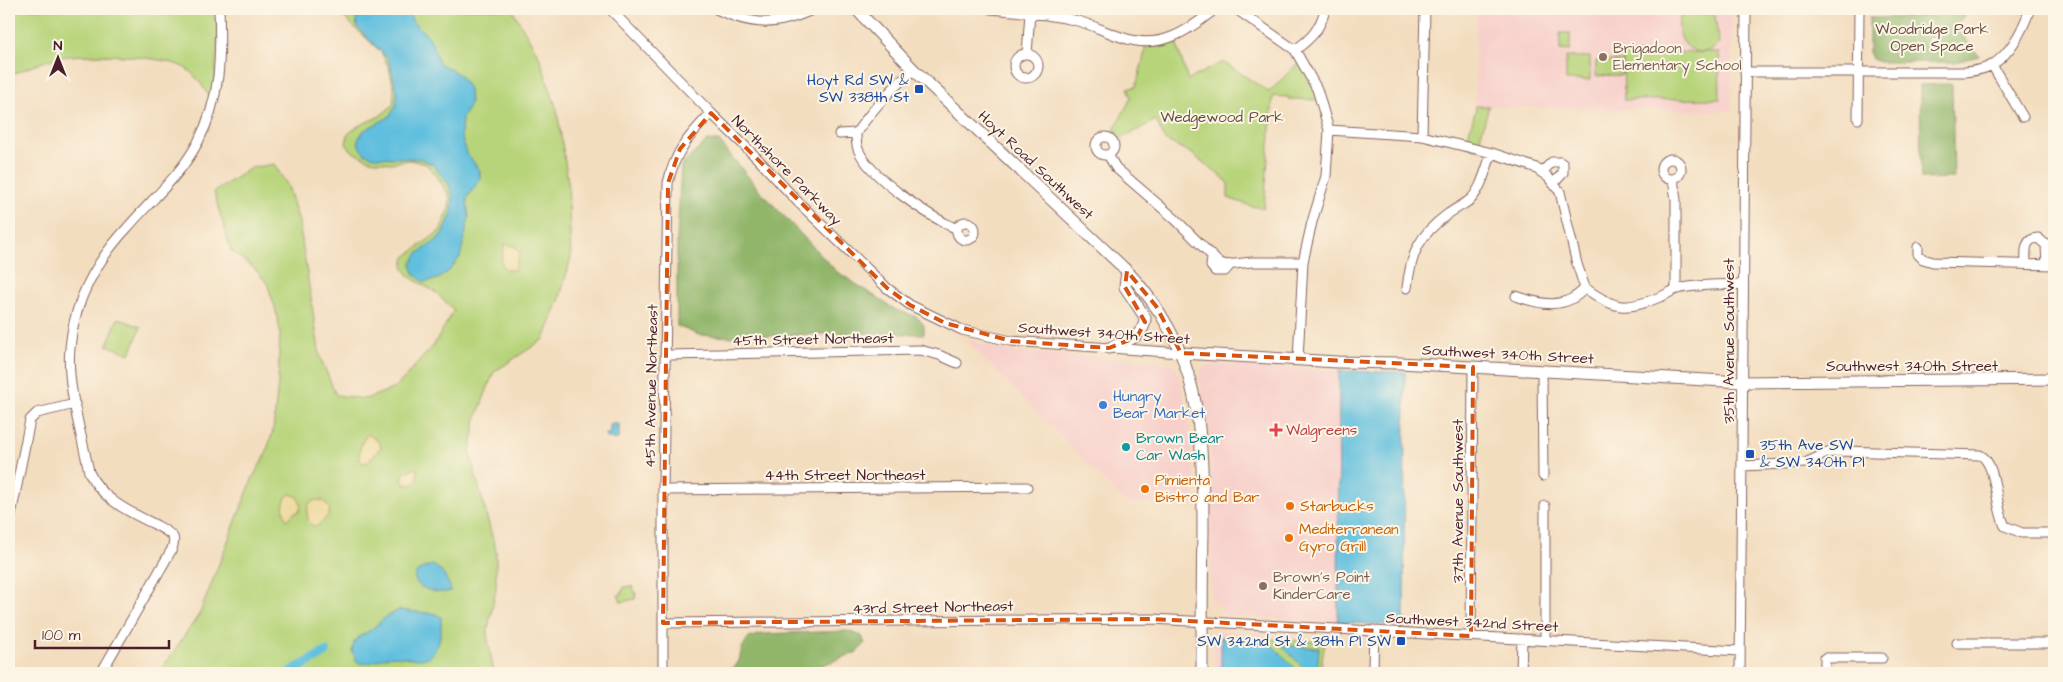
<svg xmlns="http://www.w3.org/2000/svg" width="2063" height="682" viewBox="0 0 2063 682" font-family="'Architects Daughter',sans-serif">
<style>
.built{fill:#f7d0cb}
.green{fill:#b7d47a;stroke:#807a52}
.forest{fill:#91b66a;stroke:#6e6a4a}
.sand{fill:#eeda9e;stroke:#9c7c64}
.water{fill:#60bfde;stroke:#556f84}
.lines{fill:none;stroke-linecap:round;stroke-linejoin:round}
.canal{stroke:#60bfde;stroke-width:10}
.minor-casing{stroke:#85625f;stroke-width:11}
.major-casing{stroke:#85625f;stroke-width:13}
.minor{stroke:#fff;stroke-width:9}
.major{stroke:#fff;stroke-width:11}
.marked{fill:none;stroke:#d8530f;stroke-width:4;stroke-dasharray:10 6;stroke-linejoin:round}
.education-dot{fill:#8d6e63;stroke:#fcf5e5;stroke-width:2}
.transit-dot{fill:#1a4fb4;stroke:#fcf5e5;stroke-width:2}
.shop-dot{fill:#3f7fe0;stroke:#fcf5e5;stroke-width:2}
.health-dot{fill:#e0444e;stroke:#fcf5e5;stroke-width:2}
.culture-dot{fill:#0f9aa8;stroke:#fcf5e5;stroke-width:2}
.food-dot{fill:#e8710a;stroke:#fcf5e5;stroke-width:2}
.labels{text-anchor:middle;stroke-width:4;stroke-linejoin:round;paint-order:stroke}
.park-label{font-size:15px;fill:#654c3f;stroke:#fcf5e5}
.education-label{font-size:15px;fill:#785e54;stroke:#fcf5e5;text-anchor:start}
.transit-label{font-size:15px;fill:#164399;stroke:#fcf5e5;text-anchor:end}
.street-label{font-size:15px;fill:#4a1f2b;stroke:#fcf5e5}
.shop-label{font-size:15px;fill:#366cbe;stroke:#fcf5e5;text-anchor:start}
.health-label{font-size:15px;fill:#be3a42;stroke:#fcf5e5;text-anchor:start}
.culture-label{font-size:15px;fill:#0d838f;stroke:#fcf5e5;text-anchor:start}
.food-label{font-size:15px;fill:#c56008;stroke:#fcf5e5;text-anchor:start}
</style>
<rect width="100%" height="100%" fill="#fcf5e5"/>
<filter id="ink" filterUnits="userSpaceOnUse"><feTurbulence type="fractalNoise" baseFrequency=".02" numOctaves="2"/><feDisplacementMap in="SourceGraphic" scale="10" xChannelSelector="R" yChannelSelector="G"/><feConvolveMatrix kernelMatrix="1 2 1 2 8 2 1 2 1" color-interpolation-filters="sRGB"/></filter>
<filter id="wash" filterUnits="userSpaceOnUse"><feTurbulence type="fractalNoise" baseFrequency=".0096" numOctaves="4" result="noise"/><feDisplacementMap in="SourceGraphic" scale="20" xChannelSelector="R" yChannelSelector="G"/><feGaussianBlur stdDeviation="1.12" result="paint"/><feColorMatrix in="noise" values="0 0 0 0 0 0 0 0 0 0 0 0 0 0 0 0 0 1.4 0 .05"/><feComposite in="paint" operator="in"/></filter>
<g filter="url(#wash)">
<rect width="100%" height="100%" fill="#f3ddbf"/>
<path class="built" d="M1476,9H1732L1731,111L1475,106Z
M964,338L991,347L1026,353L1161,361L1172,364L1178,373L1188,415L1194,468V503H1126Z
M1214,364L1339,371L1338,622L1227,616L1211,599V444L1199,376L1203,367Z
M1218,632L1261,634L1300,673H1214V636Z"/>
<path class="green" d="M9,9H219L214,104C206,92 198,76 185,68C164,55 80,52 56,58C40,62 25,70 9,75Z
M335,9H512L539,56L557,110L568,182L571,257L559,301L544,339L494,372L476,418L470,454L496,551V588L487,635L494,673H159L200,613L253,477L265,456L273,431L278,383L280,331L275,307L267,283L254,268L231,251L214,192L251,168L274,164L288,186L299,222L320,357L336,395L365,399L395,388L434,345L454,310L435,292L410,277L403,267L405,257L440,231L449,210L450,197L437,176L426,164L410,160L391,163L370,160L353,152L346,144L348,134L358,126L380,116L393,105L394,89L389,68L381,52Z
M1711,13L1715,16L1719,44C1700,64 1672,44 1680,16Z
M1560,33H1570V51L1560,50Z
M1174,36L1188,80L1223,62L1269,92L1302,59L1321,100L1289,99V97L1273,96L1264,208L1251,206L1228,198V182L1191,153L1165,140L1156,120L1119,140L1113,132L1131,98L1128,88L1136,87L1145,52V41Z
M1719,52L1720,99L1624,100L1623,53Z
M1566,57H1590V80H1566Z
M1596,61H1622V75L1596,76Z
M1475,106H1489L1477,149L1465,146L1476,109Z
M118,318L141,327L130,354L107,345Z
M632,586L636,594L635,599L621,602L618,595L621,594L624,587Z
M1266,639L1325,642L1320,673H1300Z"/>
<path class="forest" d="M1919,9H1970L1955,26L1979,56L1955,62H1880L1872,59L1869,52V18L1918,17Z
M1952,84L1954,178L1921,179L1920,85Z
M707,141H719L759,190L836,271L896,310L917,317L924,325V334L846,333L733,337L699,335L677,326V237L681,166Z
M848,631L862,636L865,644L857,652L801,673H711L734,668L739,661L742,648L748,638L762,634Z"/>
<path class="sand" d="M505,244L516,247L520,253L514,270H507L503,267L501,260Z
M368,434L379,442L381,447L368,462L363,463L360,460C358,451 361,441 368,434Z
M415,468L418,471L417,480L412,485L404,484L402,480L404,473Z
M289,494L297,496L301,505L299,512L294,513L287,520C283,512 281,502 289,494Z
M316,500L324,501L330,509L328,516L317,526H313L308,521L307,512L309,503Z"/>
<path class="water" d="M361,9H409L412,21L430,38L439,63L460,75L469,89L470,105L462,118L461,135L466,152L480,171V179L467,198L469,218L460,257L450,270L438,279L424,282L415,275L411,265L417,254L437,240L445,230L452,212L453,197L448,183L432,164L421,159L374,157L364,153L359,146L358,140L363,131L389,117L396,106L397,91L388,59L357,27L356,19Z
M1339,371L1405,372L1404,626L1338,622Z
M610,424H619V438L613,440V438H606V434L610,433Z
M433,565C442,570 449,581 451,591C426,598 394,574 433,565Z
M399,610L436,614L441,617C442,633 439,660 418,659C407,658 397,655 387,657C375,659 369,667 357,662L352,651L354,642L360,636L371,630L384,618Z
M1221,637L1266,639L1299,672L1221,673Z
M1281,645L1319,648L1317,673H1309Z"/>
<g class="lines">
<path class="canal" d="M289,673L326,652"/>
</g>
</g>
<g filter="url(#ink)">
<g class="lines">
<defs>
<path id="minor" d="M610,9L711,113L757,158L797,201L887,288L910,305L962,330L1011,341L1181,353
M716,9C753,26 776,27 814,9
M990,9C1018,11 1047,14 1074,20C1091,24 1105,32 1121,37C1159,51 1187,32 1215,9
M1236,9L1295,50L1317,89L1329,130L1326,176L1312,222L1303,262L1298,359
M1295,50C1311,39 1321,28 1325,9
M1027,54L1030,13
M1014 66a12 12 0 1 1 24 0a12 12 0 1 1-24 0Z
M1992,65L2023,117
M914,70C891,88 873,109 856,133C856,138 856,144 858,149C869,177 930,217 957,229
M1745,72H1965C1974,71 1984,70 1992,65C2011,53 2023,29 2030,9
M1858,119L1859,9
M1329,130L1422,136L1492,153L1534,167L1548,177L1560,192L1577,264L1585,288
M839,134L856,133
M1422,136L1425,9
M1096 146a9 9 0 1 1 18 0a9 9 0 1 1-18 0Z
M1108,155L1116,168L1175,219L1218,262L1226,265L1252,262H1303
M1661 169a10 10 0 1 1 20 0a10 10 0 1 1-20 0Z
M1542,172L1552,162H1560L1563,164V173L1554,183
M1673,179L1676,200V289
M957 231a9 9 0 1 1 18 0a9 9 0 1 1-18 0Z
M1918,247V254L1923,259L1933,262L2054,265
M1212,258L1211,266L1215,271H1225L1230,265
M2026,264C2026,253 2023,239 2038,238L2046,245L2047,265
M1407,288C1411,253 1419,235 1448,214C1456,208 1464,205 1471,199C1482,188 1486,167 1492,153
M1516,296C1541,305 1566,310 1585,288C1616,310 1625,311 1660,297C1666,295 1671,291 1677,289C1698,284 1722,285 1743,284
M667,355L920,350L939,355L957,363
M1542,371L1543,476
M1742,466L1805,463L1827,453L1840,451L1980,455C1997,463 1995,507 2005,526L2022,533H2054
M663,490L1027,487
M9,525L30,420L37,413L75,404
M663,623L1152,619L1740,651
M1374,630L1373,667L1376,673
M1471,636L1473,367
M1545,640V506
M1957,643H2054
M101,673L172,549C173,545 175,541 173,537C170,532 159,527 154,524C129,512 100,498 89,472C82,435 66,385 70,348C74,301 96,261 128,227C152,199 181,175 198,142C221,98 221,57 219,9
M663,673V490L668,183C675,151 689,136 711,113
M1521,673L1522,639
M1740,673L1746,9
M1825,673V658H1882"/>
<path id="major" d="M856,9L914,70L1127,271C1202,351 1203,429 1203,533C1202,579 1202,626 1202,673
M1109,348C1124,342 1146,337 1145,317L1125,287L1127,271
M1181,353L1337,362L1399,363L1742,382L2054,379"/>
</defs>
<use href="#minor" class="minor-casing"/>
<use href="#major" class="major-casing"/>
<use href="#minor" class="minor"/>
<use href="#major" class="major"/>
</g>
</g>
<path class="marked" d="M711,113L887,288L910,305L945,323L1011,341L1109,348L1137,337L1145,322L1125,287L1127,271L1156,306L1181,353L1473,367L1471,636L1152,619L663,623L668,183L680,149Z"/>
<g class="education-dot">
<circle cx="1603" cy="57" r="5"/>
<circle cx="1263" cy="586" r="5"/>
</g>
<g class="transit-dot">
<rect x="914" y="84" width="10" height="10" rx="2.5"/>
<rect x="1745" y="449" width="10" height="10" rx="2.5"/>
<rect x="1396" y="636" width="10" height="10" rx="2.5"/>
</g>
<circle class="shop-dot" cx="1103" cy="405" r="5"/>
<path class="health-dot" d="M1273.5 422.5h5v5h5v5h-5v5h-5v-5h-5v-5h5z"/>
<circle class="culture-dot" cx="1126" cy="447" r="5"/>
<g class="food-dot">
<circle cx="1145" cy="489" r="5"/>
<circle cx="1290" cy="506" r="5"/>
<circle cx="1289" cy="538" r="5"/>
</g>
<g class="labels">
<g class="park-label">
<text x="1932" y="34">Woodridge Park<tspan x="1932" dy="17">Open Space</tspan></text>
<text x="1222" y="122">Wedgewood Park</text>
</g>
<g class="education-label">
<text x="1613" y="53">Brigadoon<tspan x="1613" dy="17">Elementary School</tspan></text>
<text x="1273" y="582">Brown's Point<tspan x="1273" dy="17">KinderCare</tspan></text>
</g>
<g class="transit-label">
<text x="909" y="85">Hoyt Rd SW &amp;<tspan x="909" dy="17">SW 338th St</tspan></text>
<text x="1760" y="450" text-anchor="start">35th Ave SW<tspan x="1760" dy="17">&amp; SW 340th Pl</tspan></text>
<text x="1391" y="646">SW 342nd St &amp; 38th Pl SW</text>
</g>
<g class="street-label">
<text transform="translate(1036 165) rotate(43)" y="5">Hoyt Road Southwest</text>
<text transform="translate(787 170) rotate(45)" y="5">Northshore Parkway</text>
<text transform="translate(1104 333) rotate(4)" y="5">Southwest 340th Street</text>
<text transform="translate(813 339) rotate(-1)" y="5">45th Street Northeast</text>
<text transform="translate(1729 341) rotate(-90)" y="5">35th Avenue Southwest</text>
<text transform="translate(1508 354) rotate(3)" y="5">Southwest 340th Street</text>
<text x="1912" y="371">Southwest 340th Street</text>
<text transform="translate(651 386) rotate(-89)" y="5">45th Avenue Northeast</text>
<text x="845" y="480">44th Street Northeast</text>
<text transform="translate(1458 501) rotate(-90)" y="5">37th Avenue Southwest</text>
<text transform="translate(933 607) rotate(-1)" y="5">43rd Street Northeast</text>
<text transform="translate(1472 622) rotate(3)" y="5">Southwest 342nd Street</text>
</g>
<g class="shop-label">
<text x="1113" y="401">Hungry<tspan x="1113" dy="17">Bear Market</tspan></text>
</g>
<g class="health-label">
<text x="1286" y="435">Walgreens</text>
</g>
<g class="culture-label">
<text x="1136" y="443">Brown Bear<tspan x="1136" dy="17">Car Wash</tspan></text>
</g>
<g class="food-label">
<text x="1155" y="485">Pimienta<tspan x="1155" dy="17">Bistro and Bar</tspan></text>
<text x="1300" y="511">Starbucks</text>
<text x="1299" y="534">Mediterranean<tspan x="1299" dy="17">Gyro Grill</tspan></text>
</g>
</g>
<rect width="2063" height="682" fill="none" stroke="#fcf5e5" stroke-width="30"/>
<g transform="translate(58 58)" stroke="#fcf5e5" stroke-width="4" paint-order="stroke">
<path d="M0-4L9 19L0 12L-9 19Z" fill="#4a1f2b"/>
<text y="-8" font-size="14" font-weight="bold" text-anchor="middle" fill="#4a1f2b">N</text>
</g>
<path d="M35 640v8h134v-8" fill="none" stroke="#4a1f2b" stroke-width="2.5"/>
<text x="42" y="640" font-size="15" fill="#4a1f2b" stroke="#fcf5e5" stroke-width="4" paint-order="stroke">100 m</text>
</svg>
